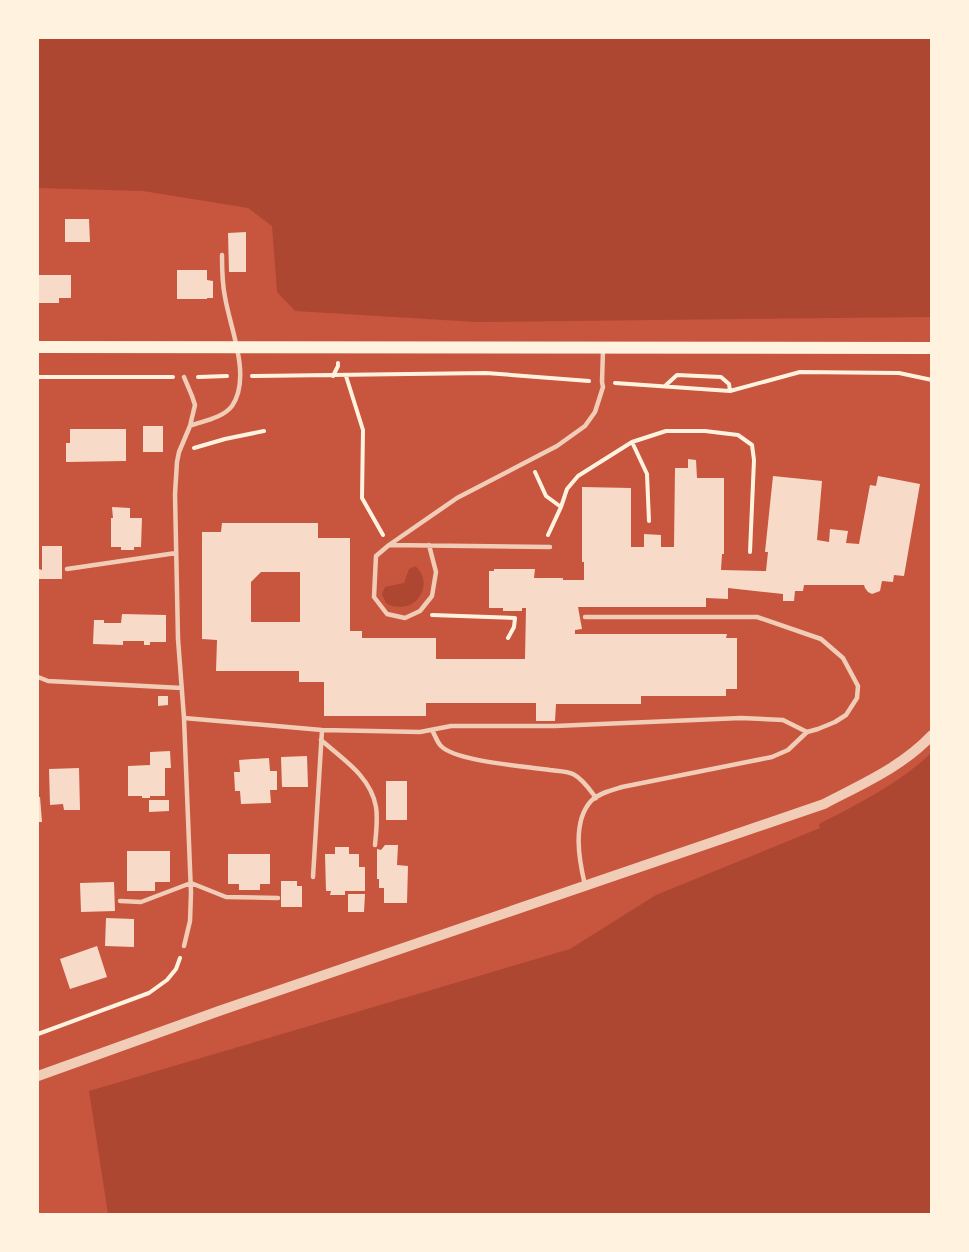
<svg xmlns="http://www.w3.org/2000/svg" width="969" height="1252" viewBox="0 0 969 1252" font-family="'Times New Roman',serif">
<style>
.green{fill:#ae4732}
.building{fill:#f7dbc8;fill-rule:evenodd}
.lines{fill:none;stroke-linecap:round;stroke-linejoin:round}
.path{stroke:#fff3e0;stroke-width:4}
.service{stroke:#f1ccb7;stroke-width:4.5}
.tertiary{stroke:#f1ccb7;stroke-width:10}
.secondary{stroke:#fff3e0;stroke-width:12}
</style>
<rect width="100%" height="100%" fill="#c8553d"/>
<path class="green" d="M38,38H931V317L476,322L295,311L277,292L272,226L248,208L143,191L38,188Z
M415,566C432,579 422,607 400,607C396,607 390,606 386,603C386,602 382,595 382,594L385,587L404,583L409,569Z
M931,753V1214H108L89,1091L570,949L656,895L820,828L819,824C856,805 902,782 931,753Z"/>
<path class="building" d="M65,219H89L90,242H65Z
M246,232V272H229L228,233Z
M177,270H207V280L213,281V298H207V299H177Z
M38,275H71V298H59V303H39L38,298Z
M143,426H163V452H143Z
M70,429H126V461L66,462V443H70Z
M688,459L696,460L697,478H724V554H722L721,570L766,571L768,552H765L773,476L822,481L817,540L829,542L830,529L848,531L846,543L859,544L870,485L876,486L878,476L920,484L904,576L894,575L893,582L882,581L880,591L872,594L868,592L865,588L864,585H804L803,591H795L794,601H783V594L728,588V599L706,598V607H578L582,629L575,630V634H727L726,638H737V689H726V696H641V704H556L555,721H536V703H426V716H324V682H299V671H216L217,640L202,639V532H221L222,523H318V538H350V631H362V638H436V659H525L526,608H522V611H503V608H489V571H494V569H535L534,578H563V580H584V562H582V487L631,488V547H644V534L661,535V547H674L675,468H688ZM261,572H300V622H251V582Z
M112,507L130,508V518H142L141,547H134V550H121V547H111V518H113Z
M42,546H62V579H39V569L42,570Z
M122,614L166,615V642H150V645H144V641H123V645L93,644L94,620H104V623H121Z
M158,696H168V705L158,706Z
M170,751L171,768H165V796H150V798H142V796H128V766L150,765V752Z
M307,756L308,787H282L281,757Z
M269,758L270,771H277V790H270L271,803L241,804L240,791H235L234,772H240L239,760Z
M79,768L80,810H64L63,804L50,805L49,769Z
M386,781H407V820H386Z
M38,797H40L42,822H38Z
M149,800H169V811L149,812Z
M385,845H398L397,865L408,866L407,903H384V888H379V879H377V849L381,850Z
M335,847H349V854H359V867H365V891H345V895H330L331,891H326L325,854H335Z
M127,851H170V882H155V891H127Z
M228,854H270V884H260V890H239V884H228Z
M281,881H297V886H302V907H281Z
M114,882L115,911L81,912L80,883Z
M348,894H365L364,912H348Z
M106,918L134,919V947L105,946Z
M97,946L107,977L70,989L60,959Z"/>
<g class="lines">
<path class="path" d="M252,376L486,373L589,381
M333,376L338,366V363
M346,376L363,430L362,498L383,535
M38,377H173
M198,377L227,376
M615,383L730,391L800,372L899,373L932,380
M666,385L677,375L721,377L729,384L730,391
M632,442L647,474L649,521
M194,448L225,439L264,431
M535,472L546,496L561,507
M548,535L561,507L567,489L578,476L632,442L666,431H705L738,435L752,445L754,460L750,552
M432,615L515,618L514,627L508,638
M38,1034L149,993L167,980L176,969L180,958"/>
<path class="service" d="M184,377L192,396L195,405L190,426L179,452L177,462L175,494L178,639L184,718L322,730L420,732L451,726H555L741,718L783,720L807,732L788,750L772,757L622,787C612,790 599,793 591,801C572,822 579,860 585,885
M190,426C203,421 223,418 232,406C252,377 230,328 225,297C222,283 222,269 222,255
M389,545L457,498L557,446L585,426L595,412L603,387L602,382L603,350
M429,545L436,572L432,596L420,611L405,618L387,614L374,597L376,556L389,545L550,547
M67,569L176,553
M585,617H757L821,639L843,658L858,686L857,698L846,715L835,722L818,729L807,732
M38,677L48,681L182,688
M432,730C435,735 437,742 441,746C457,762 526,766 550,770C557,771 567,771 573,774C583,779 590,790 596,798
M321,740C343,759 371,777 376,807C378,819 376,833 375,845
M313,877L322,730
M120,901L141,902L191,883L226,897L278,898
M184,946L190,921L191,893L184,718"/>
<path class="tertiary" d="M38,1076L219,1011L824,804C862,784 902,767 932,735"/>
<path class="secondary" d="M38,347L932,348"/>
</g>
<rect width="969" height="1252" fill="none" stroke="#fff3e0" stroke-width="78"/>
</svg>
